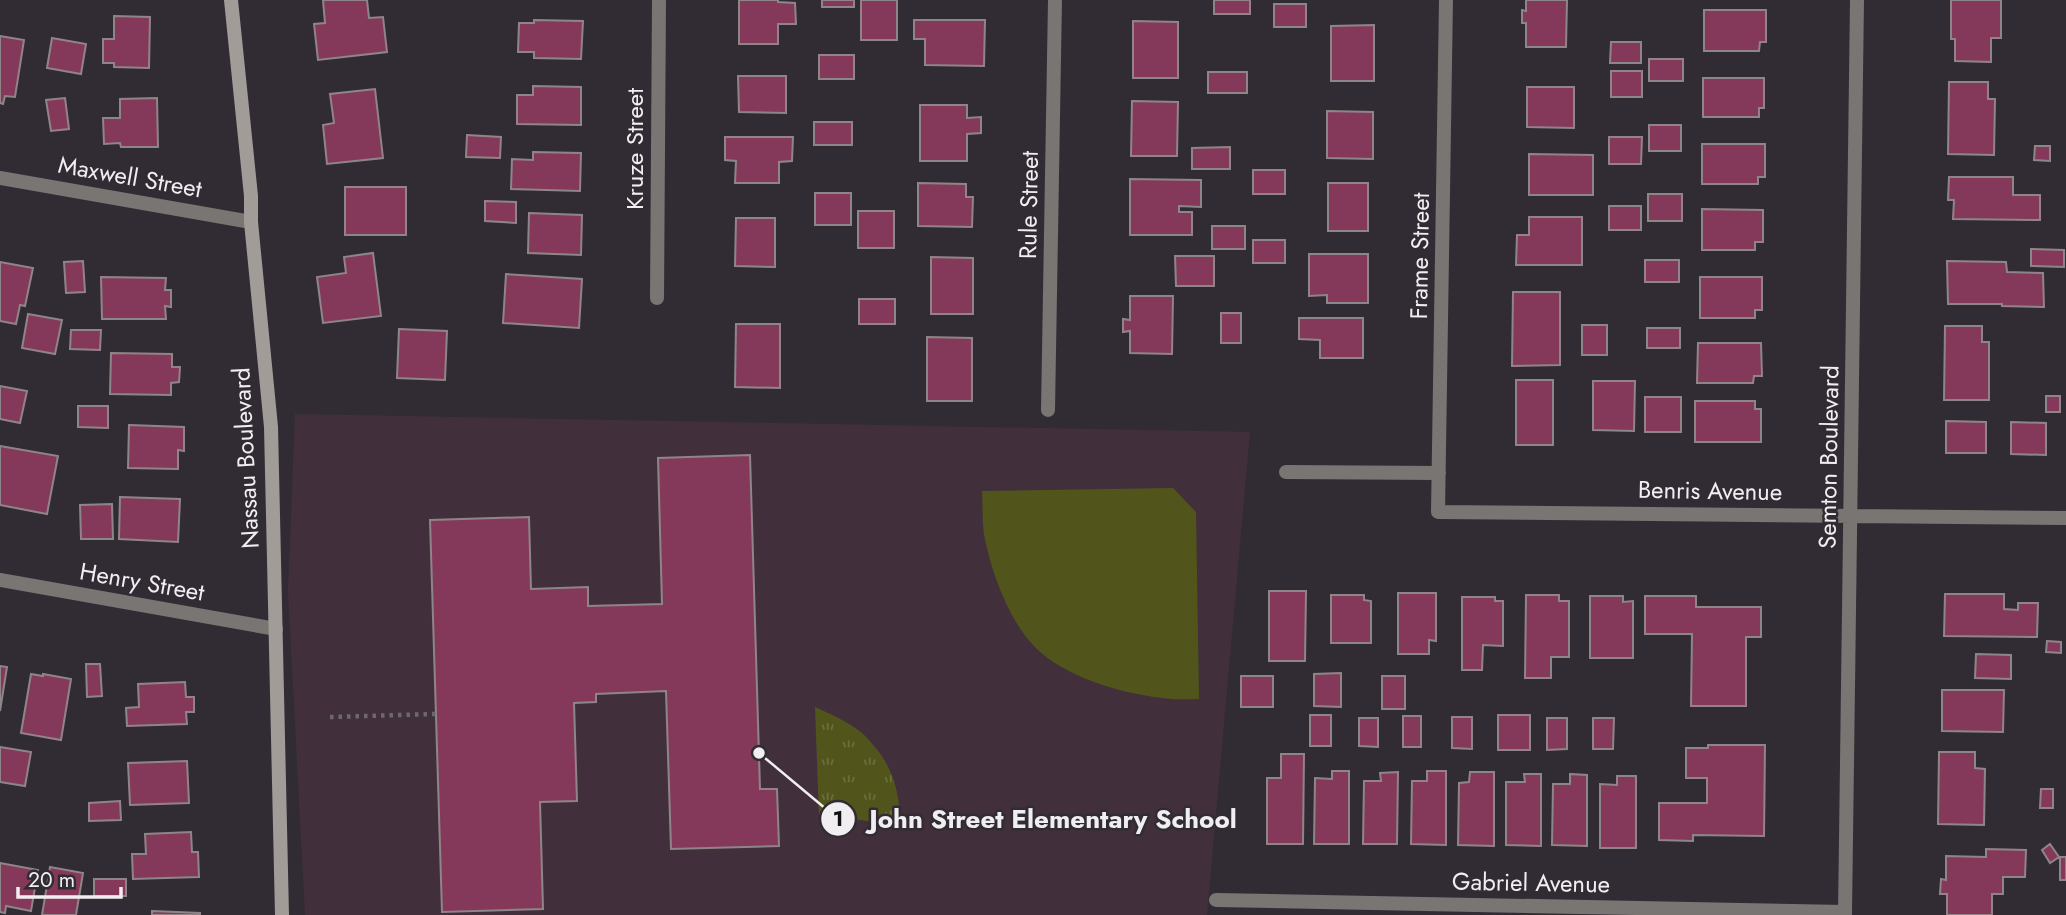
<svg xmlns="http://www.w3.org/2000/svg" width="2066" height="915" viewBox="0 0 2066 915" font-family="Jost,sans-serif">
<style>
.education{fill:#41303b}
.grass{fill:url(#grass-tufts)}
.garden{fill:#52551b}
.building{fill:#85395a;stroke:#8f8588;stroke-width:2}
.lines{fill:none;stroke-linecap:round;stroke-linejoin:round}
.path{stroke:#6d686e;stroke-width:4.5;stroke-dasharray:3.5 5;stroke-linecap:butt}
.minor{stroke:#787572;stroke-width:14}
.secondary{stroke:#a19c98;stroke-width:14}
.labels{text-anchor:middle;stroke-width:5;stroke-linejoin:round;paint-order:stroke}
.street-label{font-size:24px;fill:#f1eef2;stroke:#312c33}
.leader{fill:none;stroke:#f1eef2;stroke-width:2.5}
.callout-dot{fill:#f1eef2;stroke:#312c33;stroke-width:2.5}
.mark-label{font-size:21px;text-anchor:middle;font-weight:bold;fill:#111}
.callout-label{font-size:26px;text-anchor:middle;font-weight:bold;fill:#f1eef2;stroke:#312c33;stroke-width:5;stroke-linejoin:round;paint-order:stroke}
</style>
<defs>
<pattern id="grass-tufts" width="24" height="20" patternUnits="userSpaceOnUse" patternTransform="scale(1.75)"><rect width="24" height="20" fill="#52551b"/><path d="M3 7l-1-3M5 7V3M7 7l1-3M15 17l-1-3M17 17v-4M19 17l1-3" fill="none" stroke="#6b6e3d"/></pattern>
</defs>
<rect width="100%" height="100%" fill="#312c33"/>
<path class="education" d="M295,414L1250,432L1207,915H305L288,592Z"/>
<path class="grass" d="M815,707C830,714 845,720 858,730C864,734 869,740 873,745C894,768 900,795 900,825L819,815Z"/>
<path class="garden" d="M1173,488L1196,512L1199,699C1187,699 1174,700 1162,698C1120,693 1064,677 1034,646C1009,621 990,569 984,534C982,520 983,505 982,491Z"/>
<path class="building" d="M323,0H367L369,18L383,17L387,52L318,60L314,24L325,23Z
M739,0H778V2L795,3L796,24H778V44H739Z
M822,0H854V7H822Z
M861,0H897V40H861Z
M1214,0H1250V14H1214Z
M1526,0H1567L1566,47H1526V23H1522V10L1526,11Z
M1951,0H2001V38H1991V62L1955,61V39H1951Z
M1274,4H1306V27H1274Z
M1704,10H1766V42H1760L1759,51H1704Z
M114,16L150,17L149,68L114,67V63H103V39H114Z
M534,20L583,21L581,59L534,58V52H518L519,23H534Z
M914,20H985L984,66L925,65V39H914Z
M1133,21L1178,22V78H1133Z
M1374,25V81H1331V26Z
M0,36L24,40L15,97L5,96L3,104L0,103Z
M52,38L86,44L81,74L47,68Z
M1611,42H1641V63H1610Z
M819,55H854V79H819Z
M1649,59H1683V81H1649Z
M1611,71H1642V97H1611Z
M1208,72H1247V93H1208Z
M738,76H786V113L739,112Z
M1703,78H1764V108H1759V117H1703Z
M1949,82H1988V99H1995L1994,155L1948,154Z
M533,86L581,87V125L517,124V95H533Z
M1527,87H1574V128L1527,127Z
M375,89L383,158L327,164L323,125L334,123L330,94Z
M65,98L69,129L51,131L46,100Z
M157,98L158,147H121L120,143L104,144L103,118H120V99Z
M1132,101L1178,102L1177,156H1131Z
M920,105H967V118L981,117V133L967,134V161H920Z
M1327,111L1373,112V159L1327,158Z
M814,122H852V145H814Z
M1649,125H1681V151H1649Z
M467,135L501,137L500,158L466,157Z
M725,137H793L792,161L779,162V183H735L736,161L725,160Z
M1609,137H1642L1641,164H1609Z
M1702,144H1765V177H1758V184H1702Z
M2035,146H2050V161L2034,160Z
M1230,147V169H1192V148Z
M533,152L581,153L580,191L511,189L512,159L533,160Z
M1529,154L1593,155V195H1529Z
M1253,170H1285V194H1253Z
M1949,177H2013V195H2040V220L1953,219L1954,200H1948Z
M1130,179L1201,180V207L1179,206V212H1192V235H1130Z
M918,183L966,184V197H973L972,227L918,226Z
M1328,183H1368V231H1328Z
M345,187H406V235H345Z
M815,193H851V225H815Z
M1648,194H1682V221H1648Z
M485,201L516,202V223L485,221Z
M1609,206H1641V230H1609Z
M1702,209L1763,210V242H1755V250H1702Z
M858,211H894V248H858Z
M529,213L582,215L581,255L528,253Z
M1529,217H1582V265H1516L1517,235H1529Z
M736,218H775V267L735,266Z
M1212,226H1245V249H1212Z
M1253,240H1285V263H1253Z
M2031,249L2064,250V267L2031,266Z
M373,253L381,316L323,323L317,277L346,273L344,257Z
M1309,254H1368V303H1327V295L1309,296Z
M1175,256H1214V286H1176Z
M931,257L973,258V314H931Z
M1645,260H1679V282H1645Z
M83,261L85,292L66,293L64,262Z
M1947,261L2006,262L2007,272L2043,273L2044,307L2002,306V304H1948Z
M0,262L33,268L25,306L20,305L16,324L0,321Z
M506,274L582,279L579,328L503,323Z
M101,277L166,278L165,290H171V307L165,306L166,319H102Z
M1700,277H1762V310H1755V318H1700Z
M1513,292H1560V365L1512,366Z
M1130,296H1173L1172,354L1130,353V331L1123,332V319L1130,320Z
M859,299H895V324H859Z
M1221,313H1241V343H1221Z
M28,314L62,320L55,354L22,348Z
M1299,318H1363V358H1320V340L1299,339Z
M736,324H780V388L735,387Z
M1582,325H1607V355H1582Z
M1945,326H1982V342H1989V400H1944Z
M1647,328H1680V348H1647Z
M399,329L447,331L445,380L397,378Z
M71,330H101L100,350L70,349Z
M927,337L972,338V401H927Z
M1698,343H1761L1762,376H1754L1753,383H1697Z
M111,353L172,354V367H180L179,382L171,383V395L110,394Z
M1516,380H1553V445H1516Z
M1593,381H1635L1634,431L1593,430Z
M0,386L27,391L20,423L0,419Z
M2046,396H2060V412H2046Z
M1645,397H1681V432H1645Z
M1695,401H1755V409H1761V442H1695Z
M78,406H108V428L78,427Z
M1946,421L1986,422V453H1946Z
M2011,422L2046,423V455L2011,454Z
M129,425L184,427V451L178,450V469L128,468Z
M0,446L58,456L47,514L0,505Z
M750,455L760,789H777L779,846L671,849L666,691L596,694V702L574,703L577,801L540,802L543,909L442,912L430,520L529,517L531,589L588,587V606L662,604L658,458Z
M120,497L180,499L178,542L119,539Z
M112,504L113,539H81L80,505Z
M1269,591H1306L1305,661H1269Z
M1398,593H1436V641L1429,640V654H1398Z
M1945,594H2004V609L2018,610V603H2038L2037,637L1944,636Z
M1331,595H1364V600L1371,601V643H1331Z
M1526,595H1559V601H1569V657H1551V678H1525Z
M1590,596H1623V602L1633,601V658H1590Z
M1645,596H1696V607H1761V637H1746V706H1691L1692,634H1645Z
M1462,597H1495V601H1503V646L1483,645L1482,670H1462Z
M2047,641L2061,642V653L2046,652Z
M1976,654L2011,655V679L1975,678Z
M86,664H100L102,696L87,697Z
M0,666L7,667L0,711Z
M1341,673V707L1314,706V674Z
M31,674L43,676V674L71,679L61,740L21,733Z
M1241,676H1273V707H1241Z
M1382,676H1405V709H1382Z
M185,682L186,697H194V712H186L187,724L127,726L126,708L139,707L138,684Z
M1942,690H2004L2003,732L1942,731Z
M1310,715H1331V746H1310Z
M1498,715H1530V750H1498Z
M1403,716H1421V747H1403Z
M1452,717H1472V749L1452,748Z
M1359,718H1378V747L1359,746Z
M1547,718H1567V749L1547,750Z
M1593,718H1614L1613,749H1593Z
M1708,745H1765L1764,836L1693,835V841L1659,840V803H1707V778H1686V748H1708Z
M0,747L31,752L25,786L0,782Z
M1939,752H1975V768L1985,769L1984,825L1938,824Z
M1281,754H1304L1303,844H1267V778H1281Z
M187,761L189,803L130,805L128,763Z
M1332,771H1349V844H1314L1315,778L1332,779Z
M1427,771H1446V845L1411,844L1412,781H1427Z
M1398,772L1397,844H1363L1364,781H1381L1380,773Z
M1470,772H1494V846L1458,845L1459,783L1469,782Z
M1524,774H1541V846L1506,845V782H1525Z
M1570,774L1587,775V846L1552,845L1553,784H1570Z
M1617,776H1636V848H1600V784L1617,785Z
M2041,789H2053V808H2040Z
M120,801L121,820L89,821V803Z
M191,832L192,852H198L199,877L133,879L132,854H146L145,834Z
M2050,844L2059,857L2050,863L2042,850Z
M1986,849L2026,850L2025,877H2003V894H1992V915H1947V894H1940L1941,879L1946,880V856L1986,857Z
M2060,857H2066V880H2060Z
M0,863L38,870L31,911L6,906L5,913L0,912Z
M50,867L83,873L76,915H42Z
M94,879H126V896H94Z
M152,911L200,913V915H152Z"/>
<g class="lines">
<path class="path" d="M330,717L436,714"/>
<path class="minor" d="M1446,0L1438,512L2066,518
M0,178L251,222
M657,298L659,0
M1048,410L1055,0
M1286,472L1439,473
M0,580L276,629
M1216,900L1845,912
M1845,915L1857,0"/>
<path class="secondary" d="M231,0L251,196V222L271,427L282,915"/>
</g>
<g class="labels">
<g class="street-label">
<text transform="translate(635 149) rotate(-90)" y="8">Kruze Street</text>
<text transform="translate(130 177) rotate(10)" y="8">Maxwell Street</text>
<text transform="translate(1029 205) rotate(-89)" y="8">Rule Street</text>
<text transform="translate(1420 256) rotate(-89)" y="8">Frame Street</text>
<text transform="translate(1829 457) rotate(-89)" y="8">Semton Boulevard</text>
<text transform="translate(246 458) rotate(-93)" y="8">Nassau Boulevard</text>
<text transform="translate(1710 491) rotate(1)" y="8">Benris Avenue</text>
<text transform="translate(142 582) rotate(10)" y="8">Henry Street</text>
<text transform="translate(1531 883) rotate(1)" y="8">Gabriel Avenue</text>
</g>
</g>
<path class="leader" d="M759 753L838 819"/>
<g class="callout-dot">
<circle cx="759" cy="753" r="7"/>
<circle cx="838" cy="819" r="18"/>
</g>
<g class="mark-label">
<text x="838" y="826">1</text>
</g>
<g class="callout-label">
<text x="1053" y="828">John Street Elementary School</text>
</g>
<path d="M18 887v10h103v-10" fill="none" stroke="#f1eef2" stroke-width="3.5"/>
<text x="28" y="887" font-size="21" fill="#f1eef2" stroke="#312c33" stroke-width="5" paint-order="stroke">20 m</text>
</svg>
